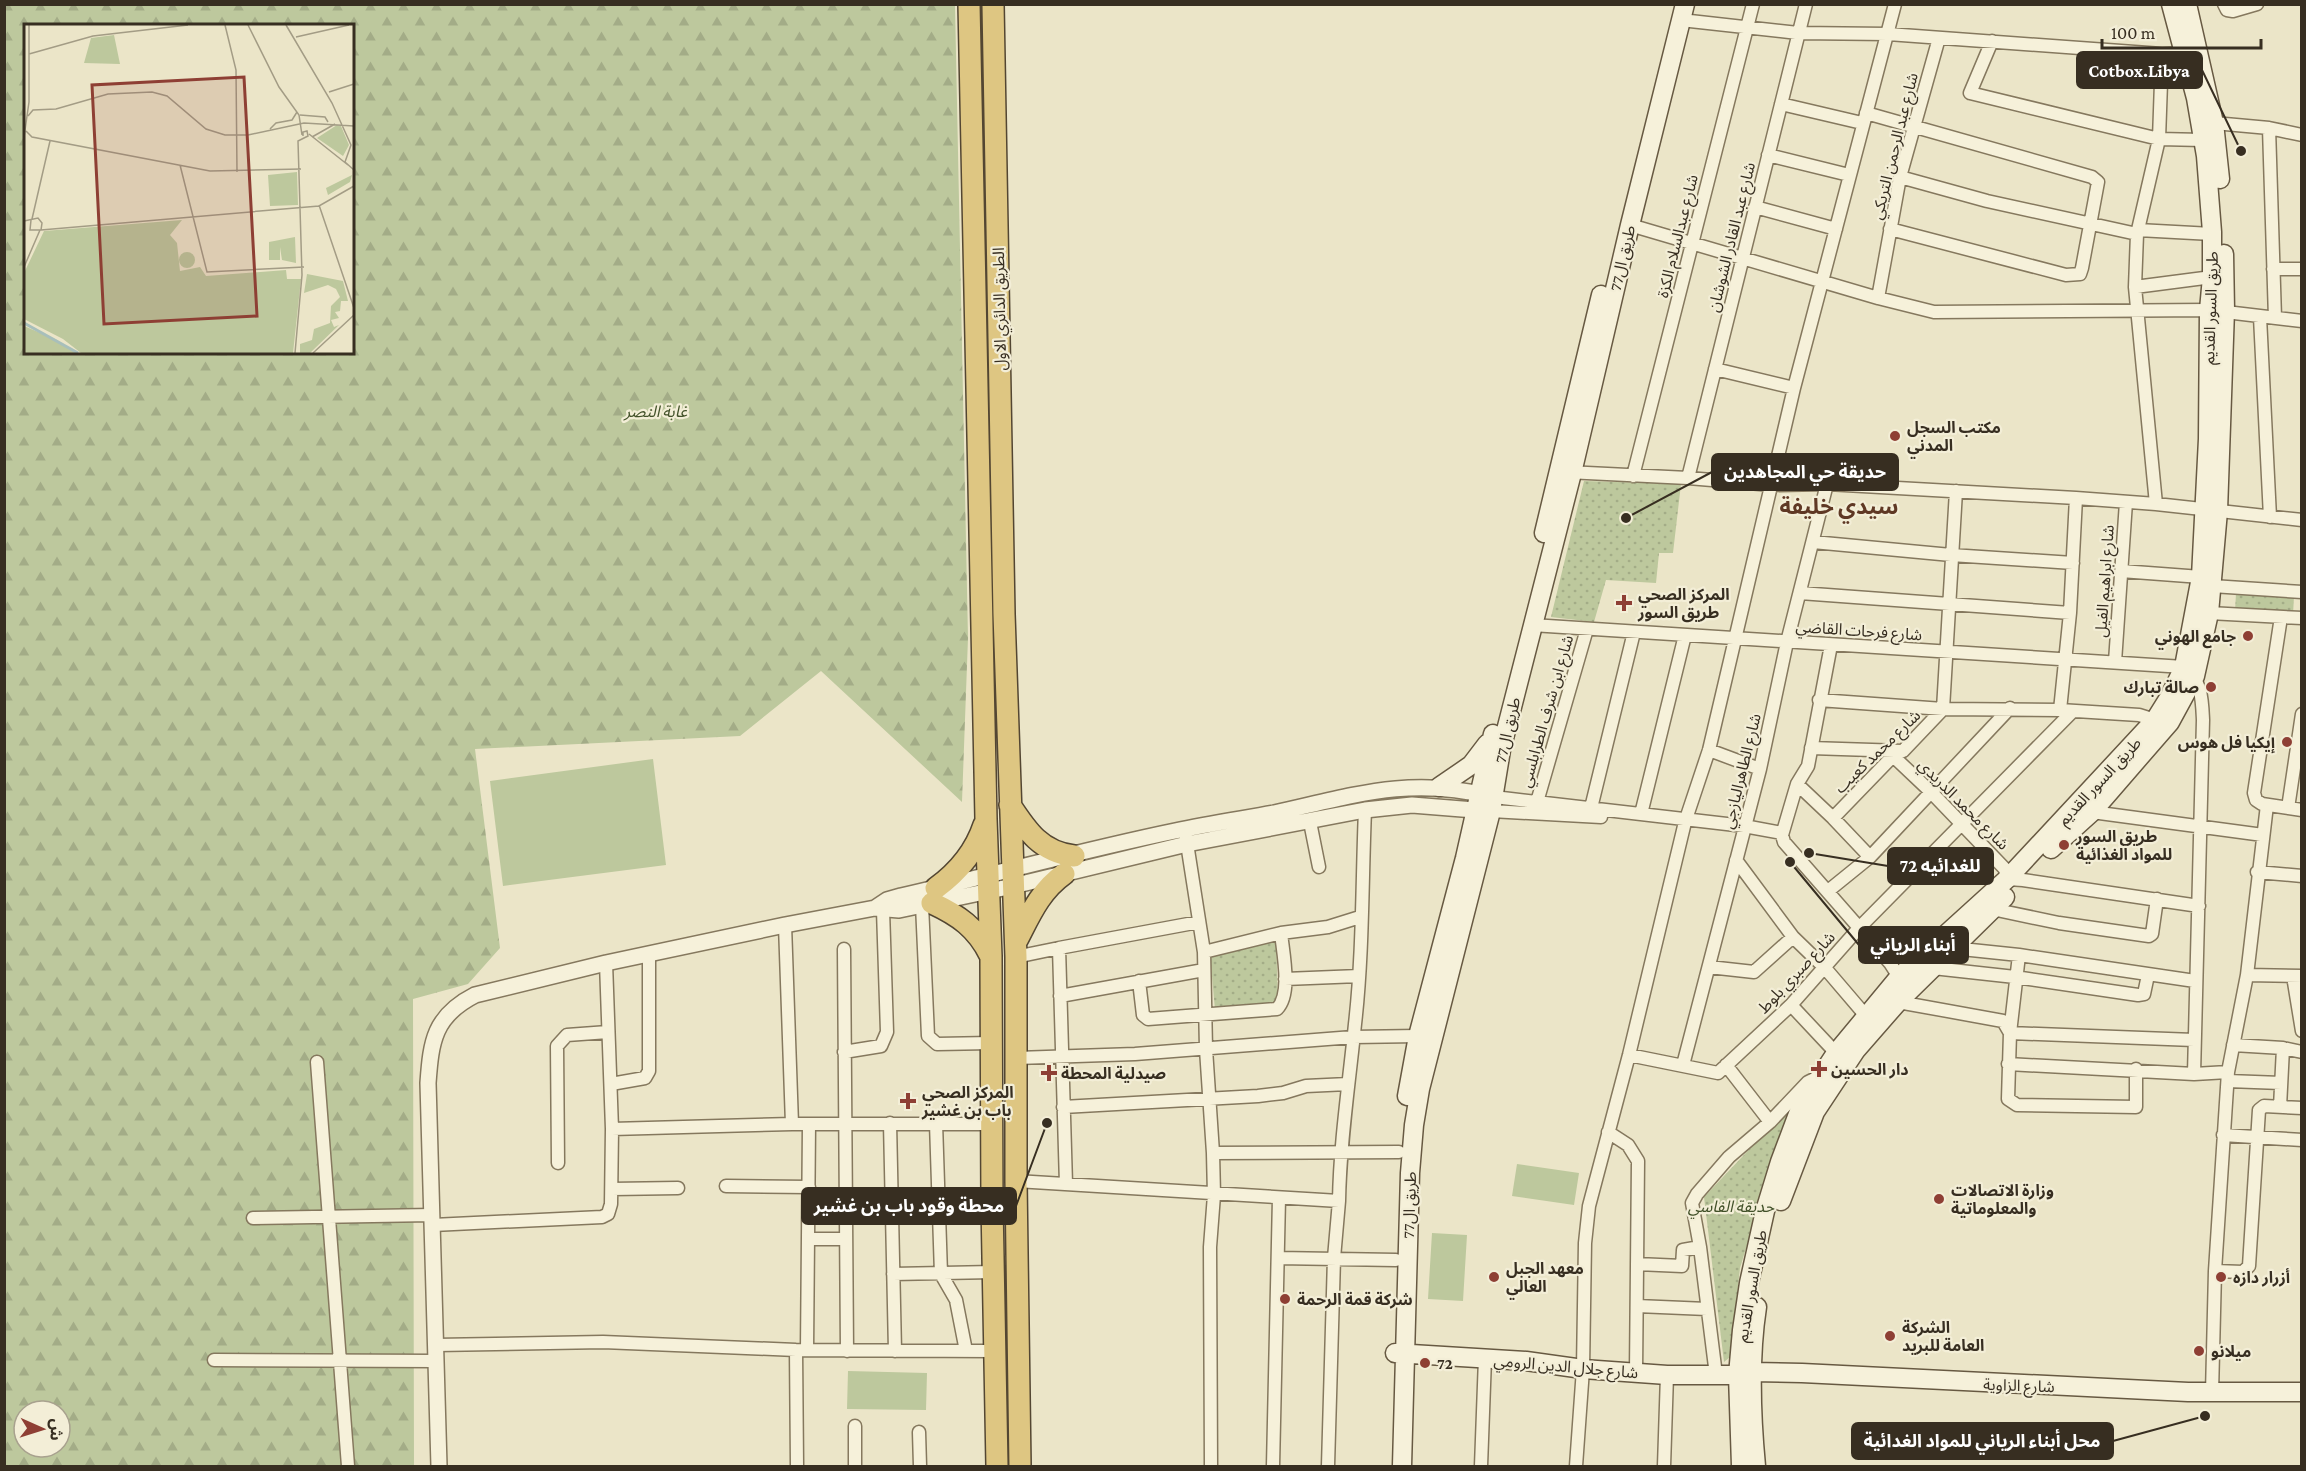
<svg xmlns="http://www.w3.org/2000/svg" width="2306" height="1471" viewBox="0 0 2306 1471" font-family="'Crimson Pro','Noto Sans Arabic',serif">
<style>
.grass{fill:url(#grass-dots)}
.forest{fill:url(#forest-firs);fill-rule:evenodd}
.park{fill:#bdc89d}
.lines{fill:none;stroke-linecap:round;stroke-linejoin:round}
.minor-casing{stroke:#85785e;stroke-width:15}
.tertiary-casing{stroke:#85785e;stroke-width:18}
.secondary-casing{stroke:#675942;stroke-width:21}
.trunk-casing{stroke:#534632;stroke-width:24}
.minor{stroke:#f6f1da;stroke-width:12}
.tertiary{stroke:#f6f1da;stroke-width:15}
.secondary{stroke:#f6f1da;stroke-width:18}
.trunk{stroke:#dec682;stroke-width:21}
.poi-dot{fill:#8e3f34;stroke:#f3eed7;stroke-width:2}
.labels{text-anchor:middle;stroke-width:4.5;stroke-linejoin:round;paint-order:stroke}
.street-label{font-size:16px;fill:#372e21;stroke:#f3eed7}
.park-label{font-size:16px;font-style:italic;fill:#425129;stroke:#f3eed7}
.poi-label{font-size:16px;font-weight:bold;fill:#372e21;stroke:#f3eed7;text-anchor:start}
.district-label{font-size:22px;font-weight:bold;fill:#5f3824;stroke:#f3eed7}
.inset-river{fill:none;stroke:#a8bfbb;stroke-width:3}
.inset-road{fill:none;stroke:#a39c85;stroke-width:1.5}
.view{fill:#8e3f34;fill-opacity:0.15;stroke:#8e3f34;stroke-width:3}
.inset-edge{fill:none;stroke:#372e21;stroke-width:3}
.leader{fill:none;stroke:#372e21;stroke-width:2}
.callout-dot{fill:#372e21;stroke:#f3eed7;stroke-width:2}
.callout{fill:#372e21;stroke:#372e21;stroke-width:2}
.callout-label{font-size:18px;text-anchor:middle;font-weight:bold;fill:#fff}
</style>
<defs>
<pattern id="grass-dots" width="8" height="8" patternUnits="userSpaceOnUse" patternTransform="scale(1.5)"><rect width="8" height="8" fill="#bdc89d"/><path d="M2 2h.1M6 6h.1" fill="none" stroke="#a3ac87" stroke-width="1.8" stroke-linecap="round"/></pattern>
<pattern id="forest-firs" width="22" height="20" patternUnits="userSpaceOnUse" patternTransform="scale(1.5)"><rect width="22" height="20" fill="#bdc89d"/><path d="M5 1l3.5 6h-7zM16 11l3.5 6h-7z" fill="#a3ac87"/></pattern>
</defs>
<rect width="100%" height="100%" fill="#ebe5c8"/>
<path class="grass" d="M1584,481L1681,484L1673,553H1659L1656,583L1606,580L1594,622L1551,617Z
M2236,593L2294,596L2293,615L2235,612Z
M1276,936L1278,1002L1215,1010L1210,954Z
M1802,1094L1768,1176L1740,1268L1730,1357L1724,1362L1704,1197Z"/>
<path class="forest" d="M5,5H955L968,638L962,802L821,671L740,736L475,749L500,948L468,984L413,999L414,1466H5ZM26,26H352V352H26ZM24,1411H60V1447H24Z"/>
<path class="park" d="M653,759L666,865L503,886L490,781Z
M1517,1164L1579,1173L1574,1205L1512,1196Z
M1432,1233L1467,1235L1463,1301L1428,1299Z
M848,1371L927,1373L926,1410L847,1409Z"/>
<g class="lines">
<defs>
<path id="minor" d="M2224,4L2227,10L2233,11L2257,4
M1681,20L1798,33L1888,34L2162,54L2189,53
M1992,41L1970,93L2159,139L2203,140
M1781,104L1862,123
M1866,113L2092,177L2098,182L2082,268L2080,274L2066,275L1890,229
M2214,123L2269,128L2302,135
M2269,128L2275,318
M1768,155L1849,175
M1900,177L1987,201L2137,234
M1755,207L1836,229
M1630,225L1878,298L1934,312L2209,310L2302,321
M2138,230L2212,234
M2273,269H2302
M2135,287L2212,277
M1878,298L1900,177L1939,38
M2260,317L2270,517
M1715,369L1794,388
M1567,472L1688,478L1772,485L1827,484L2076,498L2156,504L2302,520
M1633,476L1753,4
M1688,478L1806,4
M2156,504L2135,287L2137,234L2159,139L2162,54
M1813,542L1951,555L2073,563
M2121,571L2201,577
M2212,586L2302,592
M1800,593L2070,613
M2209,613L2302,618
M2281,617L2254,793L2256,800L2262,804L2302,810
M1532,625L2184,667C2202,682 2202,698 2203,720L2194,1074
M1831,645L1808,766L1797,784L1782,835L1784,842L1890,963L1899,977
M2115,662L2126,502
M1819,700L1943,709L2060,710L2139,715L2155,720
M2060,710L2070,613L2076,498
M1811,748L1902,751
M1709,750L1760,769
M1893,756L1931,792L2005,869L2007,879L2023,880L2199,906
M1797,784L1833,818L1870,857
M1494,797L1744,826L1782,833
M1537,802L1587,629
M1591,808L1634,632
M2288,808L2302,714
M1491,811L1601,817
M2092,812L2263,835
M1641,814L1685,635
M1833,818L1893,756L1903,751L1943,709L1956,491
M1310,822L1319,867
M1186,837L1204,952L1206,1049L1213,1153L1214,1195L1210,1247L1211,1466
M1736,860L1793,937L1825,968L1866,1016
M2257,872L2302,876
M1828,891L1870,857L2010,708
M922,905L928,1036L937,1044L991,1043
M1992,909L2059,923L2149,936L2152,934L2157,899
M785,925L792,1124
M1059,948L1066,1184
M1952,948L2019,955L2195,981
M844,949L847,1351
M1204,952L1281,933L1328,927L1360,917
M2019,955L2010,1033L2008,1099L2017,1105L2136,1107V1069
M1016,957L1059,948L1199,922
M1709,967L1754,972L1793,937
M1933,968L2015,977L2138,995L2144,994L2148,975
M2247,975L2302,976
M2293,976L2302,1031
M1285,979L1359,976
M1139,981L1143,1015L1148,1019L1277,1009C1292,994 1283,953 1281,933
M1060,996L1204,970
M1898,1002L2003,1021L2010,1033L2194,1040
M1791,1005L1836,1053
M2233,1045L2283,1048L2280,1107
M2283,1048L2302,1052
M844,1052L881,1046L887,1032L883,910
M1629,1055L1718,1073L1791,1005L1859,928L2072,712
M1017,1058L1135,1054L1353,1037L1418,1036
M317,1062L348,1466
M2008,1064L2194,1074L2228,1072
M1683,1065L1760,769L1787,642L1827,484
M1726,1065L1770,1122
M2228,1081L2281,1083
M611,1084L645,1078L649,1071V954
M1063,1107L1258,1096L1283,1093L1306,1086L1348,1084
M890,1123L895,1351
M936,1123L941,1274L956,1300L966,1351
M612,1129L792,1124H992
M1608,1132L1628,1145L1638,1161L1636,1372
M2223,1135L2302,1140
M1213,1153L1399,1152
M558,1163L557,1046L567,1035L608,1032
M1016,1181L1339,1201L1334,1258L1328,1466
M726,1186L809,1187
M612,1189L678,1188
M1339,1201C1340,1142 1349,1084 1355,1024C1363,954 1362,881 1365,810
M845,1204L892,1203
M253,1218L432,1215
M433,1225L602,1217L608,1214L611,1204L612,1129L606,963
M809,1239H846
M1278,1258L1396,1260
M1637,1264L1682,1266L1683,1250L1700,1247
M2215,1271L2243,1272L2249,1266L2259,1110L2264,1106L2302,1108
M893,1274L993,1272
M1637,1306L1707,1309
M436,1345L603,1342L796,1350L994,1351
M796,1350L797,1466
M807,1350L809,1125
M214,1360L436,1361
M1716,1375L1700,1247L1692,1203L1697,1194L1729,1157L1770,1122L1808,1082L1816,1078
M2212,1393L2215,1271L2228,1072L2247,975L2267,805
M855,1426V1466
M919,1432L920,1466
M1273,1466L1279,1198
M1481,1466L1485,1358
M1576,1466L1583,1369L1585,1243L1589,1206L1629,1055L1685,822L1709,750L1794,388L1895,4
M1664,1466L1667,1375"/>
<path id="tertiary" d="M875,908L887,900L901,896C992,875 1083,850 1175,831C1208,824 1241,819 1274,813C1352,796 1408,776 1489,796
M439,1466L428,1083C431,1041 434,1016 475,995L606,963L785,925L875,908L899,910L1013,886L1187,844L1365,810L1412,805L1487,811"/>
<path id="secondary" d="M2187,4L2214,123L2220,179
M1544,533L1601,295
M1439,787L1471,765L1487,744
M2051,849L2092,812L2170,722L2195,676L2209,613L2218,511L2225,310L2224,254
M1407,1096L1418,1036L1465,858L1493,734
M1781,1201L1815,1112L1856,1050L1898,1002L2005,897
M1395,1353L1526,1361L1583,1369L1667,1375H1738L1752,1372L1802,1373L2188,1392H2302
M1402,1466L1410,1173L1414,1125L1420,1089L1491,811L1501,750L1572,473L1630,225L1685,4
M1741,1466L1738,1375L1742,1330L1749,1283L1765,1211L1780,1162L1801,1106L1836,1053L1899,977L2007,879L2155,720L2170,696L2184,667L2201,577L2208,439L2209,310L2212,277V232L2206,156L2196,98L2171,4
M1756,1466C1751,1414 1749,1359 1757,1307"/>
<path id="trunk" d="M969,4L986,819L991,956L992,1205L997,1466
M993,4L1004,614L1016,957V1181L1020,1466
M1010,805C1027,831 1041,852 1074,856
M936,888C958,872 975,852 984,825
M932,903C958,915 977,928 990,955
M1017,940C1030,915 1040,891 1064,874"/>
</defs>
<use href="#minor" class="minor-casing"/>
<use href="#tertiary" class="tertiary-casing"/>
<use href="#secondary" class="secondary-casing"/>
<use href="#trunk" class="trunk-casing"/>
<use href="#minor" class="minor"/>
<use href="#tertiary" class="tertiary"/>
<use href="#secondary" class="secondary"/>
<use href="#trunk" class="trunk"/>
</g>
<g class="poi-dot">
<circle cx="1895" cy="436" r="6"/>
<path d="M1621 594h6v6h6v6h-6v6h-6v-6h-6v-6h6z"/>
<circle cx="2248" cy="636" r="6"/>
<circle cx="2211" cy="687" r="6"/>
<circle cx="2287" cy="742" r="6"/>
<circle cx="2064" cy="845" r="6"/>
<path d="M1816 1060h6v6h6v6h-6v6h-6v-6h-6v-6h6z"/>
<path d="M1046 1064h6v6h6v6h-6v6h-6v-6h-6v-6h6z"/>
<path d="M905 1092h6v6h6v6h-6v6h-6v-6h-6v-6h6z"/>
<circle cx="1939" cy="1199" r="6"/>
<circle cx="1494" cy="1277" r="6"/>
<circle cx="2221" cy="1277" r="6"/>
<circle cx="1285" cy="1299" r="6"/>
<circle cx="1890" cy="1336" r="6"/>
<circle cx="2199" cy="1351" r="6"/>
<circle cx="1425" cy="1363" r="6"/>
</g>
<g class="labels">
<g class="street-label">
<text transform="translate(1894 146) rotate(-76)" y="6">شارع عبد الرحمن التريكي</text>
<text transform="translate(1677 236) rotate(-76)" y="6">شارع عبدالسلام الكزة</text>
<text transform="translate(1731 237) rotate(-76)" y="6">شارع عبد القادر الشوشان</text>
<text transform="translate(1622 258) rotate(-77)" y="6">طريق ال77</text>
<text transform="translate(2210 308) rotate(-88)" y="6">طريق السور القديم</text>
<text transform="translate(999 309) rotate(-91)" y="6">الطريق الدائري الاول</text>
<text transform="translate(2104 581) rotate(-86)" y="6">شارع ابراهيم الفيل</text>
<text transform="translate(1859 630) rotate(4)" y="6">شارع فرحات القاضي</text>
<text transform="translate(1546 711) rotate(-74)" y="6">شارع ابن شرف الطرابلسي</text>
<text transform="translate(1507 730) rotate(-77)" y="6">طريق ال77</text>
<text transform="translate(1877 751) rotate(-44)" y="6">شارع محمد كعيب</text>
<text transform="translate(1741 771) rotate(-76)" y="6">شارع الطاهراليازجي</text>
<text transform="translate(2099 781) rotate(-47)" y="6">طريق السور القديم</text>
<text transform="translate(1964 804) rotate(45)" y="6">شارع محمد الدريدي</text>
<text transform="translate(1796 972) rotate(-47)" y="6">شارع صبري بلوط</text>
<text transform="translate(1409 1205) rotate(-88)" y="6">طريق ال77</text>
<text transform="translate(1751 1286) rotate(-80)" y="6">طريق السور القديم</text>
<text transform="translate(1566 1366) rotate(5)" y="6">شارع جلال الدين الرومي</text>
<text transform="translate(2019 1385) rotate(2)" y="6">شارع الزاوية</text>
</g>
<g class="park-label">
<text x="656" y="417">غابة النصر</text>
<text x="1731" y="1212">حديقة الفاسي</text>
</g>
<g class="poi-label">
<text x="1907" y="433">مكتب السجل<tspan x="1907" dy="18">المدني</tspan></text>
<text x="1638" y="600">المركز الصحي<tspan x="1638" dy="18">طريق السور</tspan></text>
<text x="2236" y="642" text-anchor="end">جامع الهوني</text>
<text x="2199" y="693" text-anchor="end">صالة تبارك</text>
<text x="2275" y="748" text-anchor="end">إيكيا فل هوس</text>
<text x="2076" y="842">طريق السور<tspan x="2076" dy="18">للمواد الغذائية</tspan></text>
<text x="1831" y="1075">دار الحسين</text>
<text x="1061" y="1079">صيدلية المحطة</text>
<text x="922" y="1098">المركز الصحي<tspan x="922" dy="18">باب بن غشير</tspan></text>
<text x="1951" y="1196">وزارة الاتصالات<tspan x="1951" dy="18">والمعلوماتية</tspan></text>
<text x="1506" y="1274">معهد الجبل<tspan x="1506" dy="18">العالي</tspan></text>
<text x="2233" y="1283">أزرار دازه</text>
<text x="1297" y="1305">شركة قمة الرحمة</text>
<text x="1902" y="1333">الشركة<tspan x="1902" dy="18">العامة للبريد</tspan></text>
<text x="2211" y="1357">ميلانو</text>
<text x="1437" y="1369">72</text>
</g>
<g class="district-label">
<text x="1839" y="514">سيدي خليفة</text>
</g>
</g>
<g transform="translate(24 24)">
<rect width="330" height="330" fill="#ebe5c8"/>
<path d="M313,101L317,102L325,121L319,132L293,114ZM283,250L319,257L324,277H317L316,287L311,288L315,294L307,296L310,303L315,301L286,329H276V320L288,316L290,305L306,299L307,282L316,273L312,265L304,261L280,269Z" fill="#bdc89d"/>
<path d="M158,196L146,211L153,219L156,247L176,243L182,252L262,246L263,255H277L269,329H57L39,315L0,295V249L20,207Z" fill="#bdc89d"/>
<path d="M90,11L96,40L60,39L67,14ZM273,148L274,181L246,182L244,151ZM328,151L326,158L304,171L302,164ZM271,213L272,239L258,236L256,223V236H245V218ZM155 236a8 8 0 1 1 16 0a8 8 0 1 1-16 0ZM0,302L33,316L52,329H0Z" fill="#bdc89d"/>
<path class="inset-river" d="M0,299L54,329"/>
<path class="inset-road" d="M201,1L212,46L213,148M224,1L255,63L275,91L278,111M262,1L308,79L327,121L321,138L330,146M272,13L325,1M5,30L69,12L164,1M305,68L330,60M276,91L301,93L304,98M4,92L9,86L32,85L84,70L128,68L143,72L182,105L201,111H224L280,99L330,102M246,105L252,99L268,96L273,88M2,107L8,113L186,147L277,145M285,110L324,141M0,113L5,78V1M288,113L311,100M156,141L183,248L280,243M295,181L330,284M8,195L26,117M0,197L14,194L18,199L17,206H6L7,196M17,206L295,182L330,162M0,243L16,206M271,329L278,251L274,117L284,112L283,107L279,108V112M289,329L330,291"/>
<path class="view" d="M220,53L233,292L80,300L68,61Z"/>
<rect width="330" height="330" class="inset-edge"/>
</g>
<path class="leader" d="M2241 151L2202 70M1626 518L1712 472M1809 853L1888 866M1790 862L1859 945M1047 1123L1016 1206M2205 1416L2113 1441"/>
<g class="callout-dot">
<circle cx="2241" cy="151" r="6"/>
<circle cx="1626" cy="518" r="6"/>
<circle cx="1809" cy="853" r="6"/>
<circle cx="1790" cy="862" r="6"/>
<circle cx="1047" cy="1123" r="6"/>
<circle cx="2205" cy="1416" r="6"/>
</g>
<g class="callout">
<rect x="2077" y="52" width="125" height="36" rx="6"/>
<rect x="1712" y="454" width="186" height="36" rx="6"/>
<rect x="1888" y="848" width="105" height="36" rx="6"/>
<rect x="1859" y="927" width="109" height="36" rx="6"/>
<rect x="802" y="1188" width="214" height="36" rx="6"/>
<rect x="1852" y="1423" width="261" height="36" rx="6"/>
</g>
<g class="callout-label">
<text x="2139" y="77">Cotbox.Libya</text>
<text x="1805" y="478">حديقة حي المجاهدين</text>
<text x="1940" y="872">72 للغدائيه</text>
<text x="1913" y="951">أبناء الرياني</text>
<text x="909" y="1212">محطة وقود باب بن غشير</text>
<text x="1982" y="1447">محل أبناء الرياني للمواد الغدائية</text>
</g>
<rect width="2306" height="1471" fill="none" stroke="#372e21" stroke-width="12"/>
<g transform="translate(42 1429) rotate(93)"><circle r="28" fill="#f3eed7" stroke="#a8a18e" stroke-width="1.5"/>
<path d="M0-4.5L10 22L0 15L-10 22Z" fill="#8e3f34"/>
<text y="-9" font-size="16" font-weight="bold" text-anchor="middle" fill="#372e21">ش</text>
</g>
<path d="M2102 39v9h159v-9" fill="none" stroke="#372e21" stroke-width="3"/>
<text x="2111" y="39" font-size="18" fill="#372e21" stroke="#f3eed7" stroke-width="4.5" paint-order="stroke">100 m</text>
</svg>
